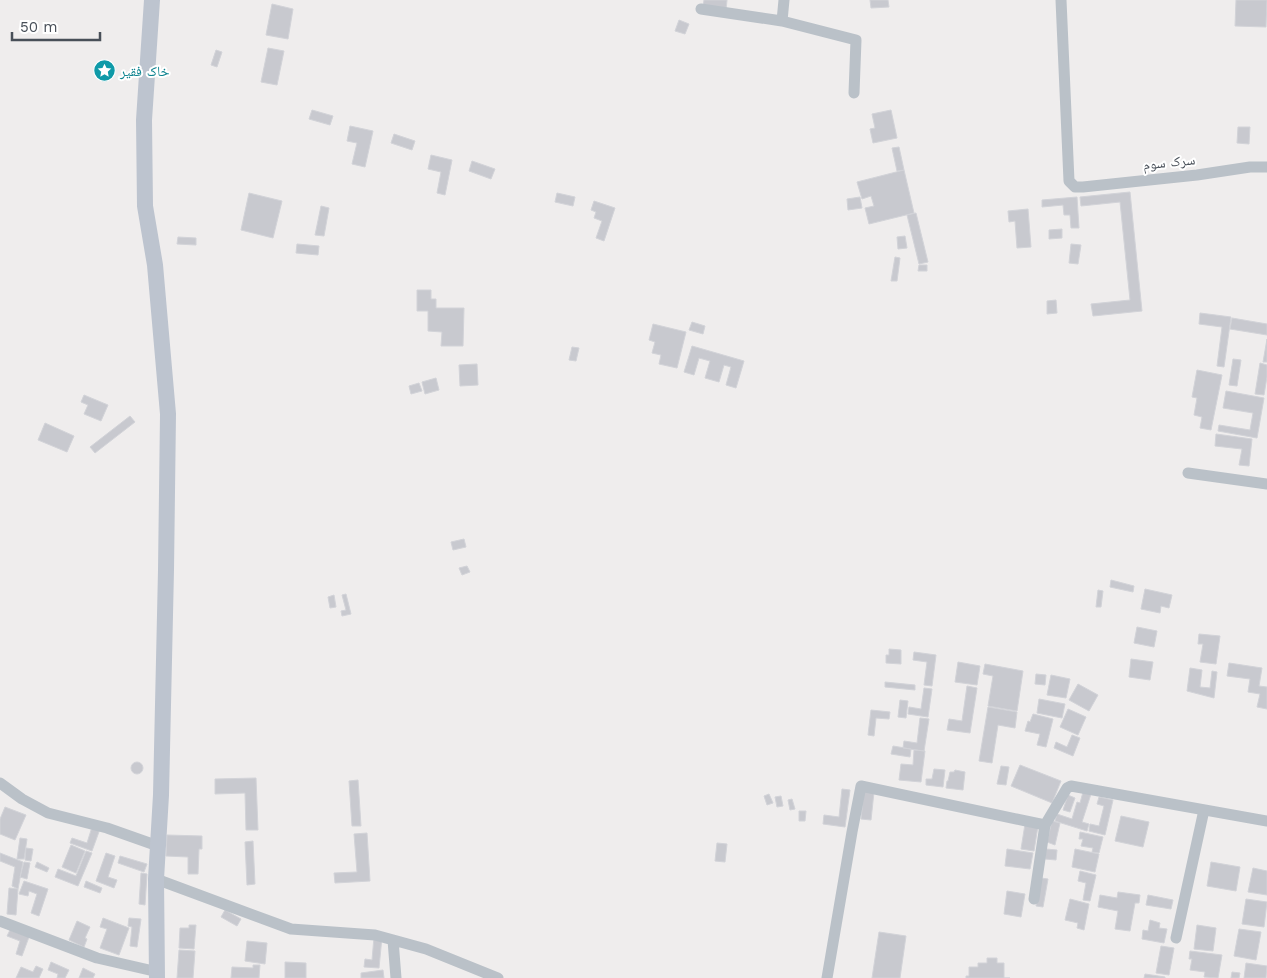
<svg xmlns="http://www.w3.org/2000/svg" width="1267" height="978" viewBox="0 0 1267 978" font-family="'Work Sans','Noto Naskh Arabic',sans-serif">
<style>
.building{fill:#c8c9cf;stroke:#d2d3d8}
.lines{fill:none;stroke-linecap:round;stroke-linejoin:round}
.street{stroke:#bac1c8;stroke-width:11}
.secondary{stroke:#bdc4cf;stroke-width:16}
.labels{text-anchor:middle;stroke-width:4;stroke-linejoin:round;paint-order:stroke}
.culture-label{font-size:14px;fill:#0d838f;stroke:#fff;text-anchor:start}
.street-label{font-size:14px;fill:#484f58;stroke:#fff}
</style>
<rect width="100%" height="100%" fill="#efeded"/>
<path class="building" d="M704,0H727L726,10L703,6Z
M870,0H888L889,7L871,8Z
M1236,0H1267L1266,27L1235,26Z
M272,4L293,9L288,39L266,35Z
M679,20L689,24L685,34L675,31Z
M268,48L284,51L277,85L261,82Z
M216,50L222,52L217,67L211,65Z
M312,110L333,116L330,125L309,119Z
M891,110L897,138L873,143L870,129L875,128L872,114Z
M350,126L373,131L365,167L352,164L357,143L347,141Z
M1238,127H1250L1249,144L1237,143Z
M394,134L415,141L412,150L391,143Z
M899,147L904,170L897,171L892,148Z
M431,155L452,160L445,195L437,193L441,172L428,169Z
M472,161L495,169L491,179L469,171Z
M904,170L914,213L869,224L865,208L874,206L871,196L862,199L857,182Z
M1130,192L1142,311L1093,316L1091,304L1130,300L1120,202L1081,206L1080,197Z
M249,193L282,201L273,238L241,230Z
M557,193L575,197L573,206L555,202Z
M860,197L862,208L848,210L847,199Z
M1077,197L1079,228H1071L1070,215H1064L1063,205L1042,207V200Z
M594,201L615,208L604,241L596,238L602,221L594,218L596,212L591,210Z
M321,206L329,208L324,236L315,235Z
M1028,209L1031,247L1017,248L1015,221L1009,222L1008,211Z
M916,213L928,262L919,264L907,215Z
M1062,229V238L1049,239V230Z
M905,236L907,248L898,249L897,237Z
M178,237L196,238V245L177,244Z
M297,244L319,246L318,255L296,253Z
M1071,244L1081,245L1078,264L1069,263Z
M895,257L900,258L897,281H891Z
M919,265H927V271H918Z
M417,290H431V299H436V308H464L463,346H441L442,332L428,331V311H417Z
M1056,300L1057,313L1047,314V301Z
M1200,313L1231,317L1224,367L1217,366L1222,327L1199,324Z
M1232,318L1267,324V335L1230,329Z
M692,322L705,326L703,334L689,330Z
M653,324L686,332L677,368L659,364L661,355L652,353L655,342L649,340Z
M1267,339V362H1263Z
M692,346L744,361L736,388L726,385L731,367L724,365L719,382L705,378L710,361L699,358L694,375L684,372Z
M572,347L579,348L576,361L569,360Z
M1233,359L1241,360L1237,386L1229,385Z
M1260,363L1267,365V377L1264,395L1255,394Z
M477,364L478,385L460,386L459,365Z
M1197,370L1222,375L1211,430L1200,428L1202,417L1194,415L1197,398L1192,397Z
M436,378L439,390L425,394L422,382Z
M419,383L422,391L411,394L409,386Z
M1226,391L1264,398L1257,438L1218,431L1219,425L1250,430L1253,413L1223,408Z
M84,395L108,405L101,421L84,414L88,405L81,402Z
M130,416L135,422L95,453L90,447Z
M45,423L74,436L67,452L38,440Z
M1216,434L1252,439L1249,466L1239,465L1242,449L1215,446Z
M464,539L466,547L453,550L451,542Z
M467,566L470,572L462,575L459,568Z
M1111,580L1134,586L1133,592L1110,587Z
M1145,589L1172,595L1169,608L1161,606L1160,613L1141,609Z
M1098,590L1103,591L1101,607H1096Z
M346,594L351,614L342,616L341,611L346,610L342,595Z
M334,595L336,607L330,608L328,597Z
M1137,627L1157,631L1154,647L1134,643Z
M1199,634L1220,636L1216,664L1200,662L1203,644H1198Z
M889,649L901,650V664L886,663V655H889Z
M914,652L936,655L932,686L924,685L927,662L913,660Z
M1131,659L1153,662L1150,680L1129,677Z
M958,662L980,666L977,685L955,682Z
M1229,663L1262,668L1259,686L1267,687V709L1257,707L1260,694L1248,692L1250,679L1227,676Z
M985,664L1023,671L1017,711L988,706L993,676L983,674Z
M1190,668L1202,670L1200,687L1210,688L1212,671L1217,672L1214,698L1187,691Z
M1036,674L1046,675L1045,685L1035,684Z
M1051,675L1070,679L1066,698L1047,695Z
M885,682L915,685V690L885,687Z
M1078,684L1098,695L1089,711L1069,700Z
M967,686L977,688L970,733L947,730L949,719L962,721Z
M924,688L932,689L928,717L908,714L909,707L921,709Z
M1039,699L1065,704L1062,718L1037,713Z
M900,700L908,701L906,718L898,717Z
M988,707L1017,712L1015,728L998,725L992,763L979,761Z
M1068,709L1086,717L1078,735L1060,727Z
M871,710L890,712L889,719L876,718L874,736L868,735Z
M1033,714L1053,719L1046,747L1037,745L1040,734L1025,731L1028,721L1030,722Z
M920,718L929,719L924,751L903,748L904,741L917,743Z
M1072,735L1080,738L1073,756L1054,748L1056,742L1067,747Z
M893,746L911,749L910,757L891,754Z
M914,750L925,751L921,782L899,780L901,764L913,765Z
M131 768a6 6 0 1 1 12 0a6 6 0 1 1-12 0Z
M1020,765L1061,781L1052,803L1011,786Z
M1001,766L1009,767L1006,785L997,784Z
M934,769L945,770L943,787L926,785V779H932Z
M955,770L965,772L963,790L946,788L947,781H948L950,772H954Z
M256,778L258,830H246L245,793L215,794V779Z
M358,780L361,826H352L349,781Z
M842,789L850,790L845,827L823,824L824,815L839,817Z
M864,791L874,792L871,820L861,819Z
M1083,792L1091,794L1082,822L1089,824L1087,831L1055,821L1057,814L1072,819L1077,802L1080,803Z
M769,794L773,803L767,805L764,796Z
M1068,795L1075,798L1070,812L1063,810Z
M781,796L783,806L777,807L775,797Z
M1099,797L1113,800L1105,835L1089,831L1090,824L1099,826L1104,806L1097,804Z
M792,799L795,809L790,810L788,800Z
M5,807L26,815L15,840L0,834V819Z
M799,811H806L805,821H799Z
M1121,816L1149,822L1143,847L1115,841Z
M1052,821L1060,823L1055,845L1047,842Z
M1025,824L1038,826L1034,851L1021,849Z
M92,827L100,829L92,851L70,843L72,838L87,843Z
M1080,832L1103,837L1099,853L1092,852L1093,848L1081,846L1083,839H1079Z
M367,833L370,881L335,883L334,873L357,872L354,834Z
M167,835L202,836V849H199L198,874H188V857L166,856Z
M20,838L27,839L24,859H17Z
M253,841L255,884L247,885L245,842Z
M717,843L727,844L725,862L715,861Z
M71,845L85,851L76,873L62,867Z
M26,848L33,849L31,861L25,860Z
M1007,849L1033,853L1030,869L1005,866Z
M1046,849L1057,850L1056,860L1045,859Z
M1075,849L1099,854L1095,872L1072,867Z
M86,851L92,853L78,886L55,877L58,869L76,876Z
M0,853L23,862L18,889L12,886L15,867L0,861Z
M106,853L115,856L108,877L117,880L114,888L96,881Z
M120,856L147,864L144,872L118,863Z
M24,862L30,863L27,879L20,877Z
M37,862L49,868L47,872L35,867Z
M1211,862L1240,867L1236,891L1207,886Z
M1253,868L1267,871V895L1248,892Z
M1080,871L1096,875L1090,901L1083,900L1086,883L1078,881Z
M141,873L147,874L145,905L139,904Z
M1041,878L1048,879L1043,907L1036,906Z
M24,881L48,889L39,916L31,913L37,894L29,891L28,896L19,894Z
M86,881L102,888L100,893L84,887Z
M9,888L18,889L16,915L7,914Z
M1007,891L1025,894L1021,917L1004,914Z
M1118,892L1140,895L1139,903H1135L1130,931L1115,929L1118,911L1098,907L1100,895L1117,898Z
M1148,895L1173,900L1171,909L1146,905Z
M1070,899L1089,904L1084,930L1077,928L1078,923L1065,920Z
M1246,899L1267,902L1264,927L1242,924Z
M225,910L241,919L237,926L221,917Z
M103,918L129,928L119,955L100,948L107,929L100,927Z
M129,918L141,919L137,947L130,946L132,927L128,926Z
M1150,920L1160,923L1159,928L1167,929L1164,943L1142,939L1143,930L1148,931Z
M77,921L90,927L85,938L87,939L84,947L69,940Z
M189,925H196L194,949L179,948L180,928H189Z
M1197,925L1216,928L1213,951L1194,949Z
M1239,929L1261,932L1256,960L1234,956Z
M10,930L29,937L22,956L16,954L20,941L7,936Z
M879,932L906,936L900,978H872Z
M374,937H382L379,968L364,967L365,959L372,960Z
M247,941L267,943L265,964L245,961Z
M1161,946L1174,948L1169,975L1156,973Z
M179,950L195,951L193,978H177Z
M1190,951L1222,955L1218,978L1204,977L1205,972L1190,970L1192,959H1189Z
M987,958H997V963H1004V978H1010H966V976H969V967H978V963H987Z
M51,962L69,970L65,978H57L58,974L48,970Z
M285,962L306,963V978H285Z
M1246,963L1267,966L1266,978H1244Z
M253,965H260L259,978H231L232,967L253,968Z
M36,966L43,969L39,978H16L21,967L33,972Z
M83,968L95,974L93,978H79Z
M383,970L384,978H361V973Z
M1232,972L1240,973L1239,978H1231Z
M1145,974L1165,977V978H1144Z"/>
<g class="lines">
<path class="street" d="M1061,0L1069,181L1075,187H1083L1197,175L1250,167H1267
M701,9L782,21L856,40L854,93
M782,21L784,0
M1188,473L1267,484
M0,783L22,799L48,813L107,828L158,846
M156,879L291,929L375,935L426,949L498,978
M1034,899L1045,825L1067,788L1071,786L1267,821
M0,921L97,958L158,972
M1176,938L1204,810
M393,940L396,978
M827,978L852,832L861,786L1045,825"/>
<path class="secondary" d="M152,0L144,120L145,206L155,265L168,414L166,570L161,795L156,879L157,978"/>
</g>
<defs>
<symbol id="sight-disc" viewBox="-11 -11 22 22"><circle r="9.5" fill="#0f9aa8" stroke="#fff"/><path d="M0-6L1.8-2.2L6-1.7L2.9 1.2L3.7 5.4L0 3.3L-3.7 5.4L-2.9 1.2L-6-1.7L-1.8-2.2Z" fill="#fff"/></symbol>
</defs>
<g fill-rule="evenodd">
<use href="#sight-disc" x="92" y="58" width="25" height="25"/>
</g>
<g class="labels">
<g class="culture-label">
<text x="120" y="76">خاک فقیر</text>
</g>
<g class="street-label">
<text transform="translate(1169 162) rotate(-6)" y="5">سرک سوم</text>
</g>
</g>
<path d="M12 32v8h88v-8" fill="none" stroke="#484f58" stroke-width="2.5"/>
<text x="20" y="32" font-size="15" fill="#484f58" stroke="#ffffff" stroke-width="4" paint-order="stroke">50 m</text>
</svg>
